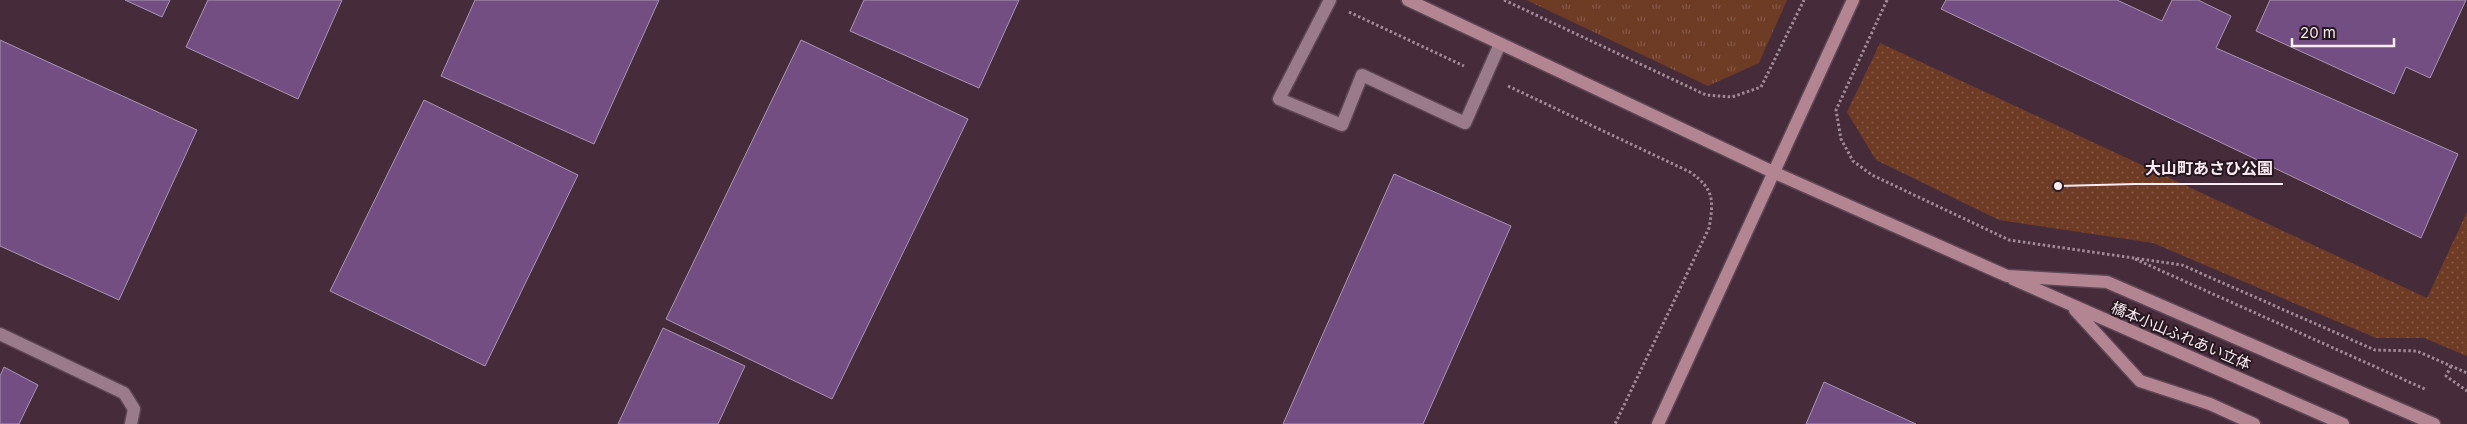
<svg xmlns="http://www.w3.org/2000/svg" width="2467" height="424" viewBox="0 0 2467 424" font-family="Inter,'Noto Sans JP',sans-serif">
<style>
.grass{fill:url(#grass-tufts)}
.park{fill:url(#park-dots)}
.building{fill:#734e83;stroke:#a995b2}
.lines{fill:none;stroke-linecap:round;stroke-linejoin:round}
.lane-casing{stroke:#5e4755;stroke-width:15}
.street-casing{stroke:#5e4755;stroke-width:15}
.secondary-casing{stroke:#5e4755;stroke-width:15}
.path{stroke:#a08a96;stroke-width:3;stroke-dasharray:2.5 2.5;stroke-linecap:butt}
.lane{stroke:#9a7b8c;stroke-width:12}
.street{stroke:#9a7b8c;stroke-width:12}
.secondary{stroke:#b38492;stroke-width:12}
.labels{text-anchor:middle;stroke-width:4;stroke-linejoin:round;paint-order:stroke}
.street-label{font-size:15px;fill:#feecf5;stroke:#25181f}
.leader{fill:none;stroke:#feecf5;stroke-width:2}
.callout-dot{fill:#feecf5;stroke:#25181f;stroke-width:2}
.callout-label{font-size:16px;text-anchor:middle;font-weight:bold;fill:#feecf5;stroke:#25181f;stroke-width:4;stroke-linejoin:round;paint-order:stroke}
</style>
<defs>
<pattern id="grass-tufts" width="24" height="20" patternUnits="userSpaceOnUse" patternTransform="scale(1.25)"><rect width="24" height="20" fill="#6e3b25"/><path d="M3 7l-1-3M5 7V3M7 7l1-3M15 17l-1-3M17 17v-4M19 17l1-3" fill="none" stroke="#845845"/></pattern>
<pattern id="park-dots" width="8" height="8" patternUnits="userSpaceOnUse" patternTransform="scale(1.25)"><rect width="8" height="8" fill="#6e3b25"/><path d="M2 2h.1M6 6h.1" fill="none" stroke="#845845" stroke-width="1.8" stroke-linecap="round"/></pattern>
</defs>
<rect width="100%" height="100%" fill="#462b3b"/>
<path class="grass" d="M1526,0H1787L1759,63L1708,86Z"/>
<path class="park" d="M1880,43L2427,298L2467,212V356L2424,338H2376L2153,243L1999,220L1876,160L1847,112Z"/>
<path class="building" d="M125,0H170L162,17Z
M208,0H342L298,99L186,47Z
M475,0H659L594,144L441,76Z
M864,0H1019L979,88L850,31Z
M1946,0H2117L2162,21L2172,0H2198L2231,16L2216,48L2458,154L2421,238L1941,9Z
M2270,0H2466L2430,78L2406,67L2394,94L2256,31Z
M0,40L197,130L119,300L0,246Z
M801,40L968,119L832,399L666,319Z
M424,100L578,175L485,366L330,291Z
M1394,174L1511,226L1423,424H1283Z
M663,328L745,366L718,424H618Z
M4,367L38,385L19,424H0V376Z
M1824,382L1916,424H1806Z"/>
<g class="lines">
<defs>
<path id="lane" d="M1330,0L1279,99L1342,125L1362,75L1465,123L1500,44"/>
<path id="street" d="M0,334L124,393L134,409L131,424"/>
<path id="secondary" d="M1408,0L1773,172L2007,276L2107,282L2434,424
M2013,279L2343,424
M2075,310L2140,381L2210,404L2254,424
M1658,424L1853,0"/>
</defs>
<use href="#lane" class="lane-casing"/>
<use href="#street" class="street-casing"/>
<use href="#secondary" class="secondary-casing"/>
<path class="path" d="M1504,0L1706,95L1732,97L1761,87L1804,0
M1887,0L1836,110L1841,139L1853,161L1872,175L2009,240L2182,265L2375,350L2417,351L2467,373
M1349,12L1464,66
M1508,86L1690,172C1714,189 1714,200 1709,228L1615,424
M2135,259L2427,390
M2451,366L2446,376L2467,391"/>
<use href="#lane" class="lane"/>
<use href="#street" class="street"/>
<use href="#secondary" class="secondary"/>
</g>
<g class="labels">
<g class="street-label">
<text transform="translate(2181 336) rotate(23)" y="5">橋本小山ふれあい立体</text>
</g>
</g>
<path class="leader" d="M2058 186L2135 184H2283"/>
<circle class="callout-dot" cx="2058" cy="186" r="5"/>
<g class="callout-label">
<text x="2209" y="174">大山町あさひ公園</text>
</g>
<path d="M2292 38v8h102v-8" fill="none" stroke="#feecf5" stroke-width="2.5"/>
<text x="2300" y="38" font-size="15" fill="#feecf5" stroke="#25181f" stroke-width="4" paint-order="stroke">20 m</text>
</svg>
